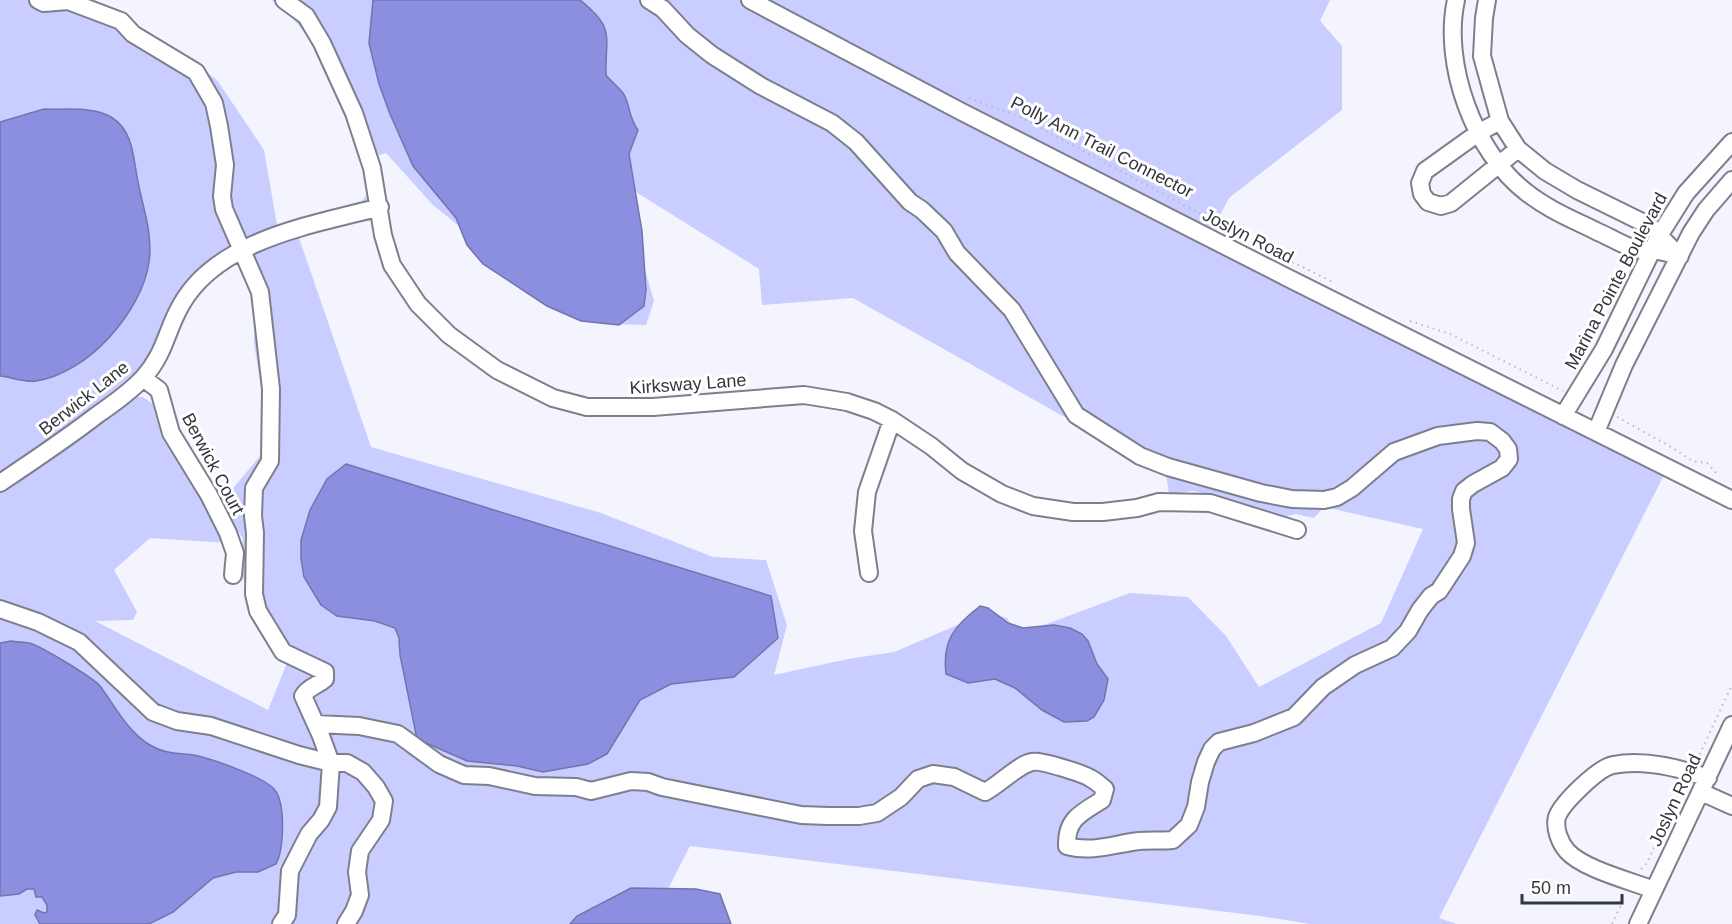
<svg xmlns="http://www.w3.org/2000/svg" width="1732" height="924" viewBox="0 0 1732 924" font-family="Arial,sans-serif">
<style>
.green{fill:#cacdff;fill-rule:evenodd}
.water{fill:#8c8edf;stroke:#7274ae;stroke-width:1.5}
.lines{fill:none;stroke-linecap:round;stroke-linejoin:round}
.minor-casing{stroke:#7e7f8d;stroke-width:20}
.path{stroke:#b8b9c2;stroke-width:2;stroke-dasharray:1.5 4.5;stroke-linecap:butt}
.minor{stroke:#fff;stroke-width:16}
.labels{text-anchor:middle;stroke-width:6;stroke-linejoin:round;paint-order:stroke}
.street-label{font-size:18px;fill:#35363c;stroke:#fff}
</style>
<rect width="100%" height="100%" fill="#f3f4fe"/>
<path class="green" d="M0,0H93L169,45L217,80L264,150L277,225L360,203L367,195L369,188L355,140L315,45L285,9L271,0H1330L1320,21L1342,46V110L1229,198L1205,244L1664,475L1439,918L1457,924H1310L1260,916L690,846L650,924H0ZM386,153L433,205L490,251L607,324L646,325L654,301L630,219L628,187L759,269L762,305L853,298L1166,474L1169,494L1193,491L1216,496L1281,518L1296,514L1314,518L1324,507L1423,529L1381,623L1259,687L1226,636L1188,597L1130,593L1017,635L1007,618L988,612L894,652L848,659L774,675L787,625L766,560L713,557L601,513L371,447L298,235L362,218L372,222L378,230L391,227L376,156ZM254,251V343L270,444L220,504L243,539L239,572L244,580L258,630L289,658L268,710L95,621L133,620L137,612L114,570L150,538L228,543L162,438L152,403L143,397H133L164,360L175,340L183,315L211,274Z"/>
<path class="water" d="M373,0H580C616,29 605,35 606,75C611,82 619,87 623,93C630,103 628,117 638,130L629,154L642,231L646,290L644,306L619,325L581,321L547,306L483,264L467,245L456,218L413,166L390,114L379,84L369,43Z
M44,109C65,110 93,106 111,117C134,131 133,158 138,182C143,208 153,234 149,262C142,312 87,374 36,381C25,383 11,377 0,376V122Z
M346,464L771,596L778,638L734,677L671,684L640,700L607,754L588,764L543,772L517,766L467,761L417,739L400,655L399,638L395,628L375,621L337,616L321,605L304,577L301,559V540L310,510L327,479Z
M980,606L988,608L1008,623L1023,628L1054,625L1070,628L1082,634L1088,641L1097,664L1108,679L1104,700L1094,717L1087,721L1064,722L1042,710L1015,688L995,679L968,683L946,674C942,641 954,626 980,606Z
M11,641C17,642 23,642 29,643C41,646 92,677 100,686C115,706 127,731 150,745C164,754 179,753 194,755C212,759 262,776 274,789C286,802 284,849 276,864L258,872H236L213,878L173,912L149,924H40L35,915L37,910L44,913L47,912V905L42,897H36L34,889H27L19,894L0,896V643Z
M631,888L696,889L720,894L731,924H570L577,916Z"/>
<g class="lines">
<defs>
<path id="minor" d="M38,0L44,3L68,1L121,21L133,34L196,72L214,103L219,126L225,165L222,196L224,209L260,292L271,389L270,461L254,488L253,516L255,533L254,594L258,611L283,652L325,672V679C317,686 308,687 303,696L321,736L331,763H347L363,772L376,787L384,801L381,820L360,851L357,872L360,895L354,911L346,924
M284,0L306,16L322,43L354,113L372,168L383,235L392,265L418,304L449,335L497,370L553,398L587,407H653L804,395L847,402L874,411L892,420L931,446L962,471L1002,494L1033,506L1073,512H1103L1137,508L1159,502L1210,503L1297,530
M750,0L962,112L1288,278L1732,500
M1456,0C1442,64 1474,152 1526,192C1547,209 1574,220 1598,232C1610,237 1622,245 1635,249C1641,251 1647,249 1653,250C1662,251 1671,254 1680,256
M1487,0L1484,18L1482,56L1500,121L1518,149L1545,171L1577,190L1650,226L1679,256
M1500,121L1478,133L1425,171L1420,183L1422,194L1428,202L1441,206L1451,203L1518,149
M143,378L159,390L171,433L209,495L228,533L235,553L233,575
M1563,416L1604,349L1659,236L1686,193L1732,142
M1596,432L1624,365L1691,233L1706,210L1732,180
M0,483C33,461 66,439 97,415C113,404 130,392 143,378C165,354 166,331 181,305C218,239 313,225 380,207
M869,573L863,531L867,492L892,420
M0,609L38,622L79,642L153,712L177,721L211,726L299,755L331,763L328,807L321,820L309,834L290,871L287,915L281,924
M316,724L359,726L398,734L439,764L464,775L489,776L535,786L576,787L591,791L631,781L648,782L662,787L801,815L828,816H859L877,813L901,797L918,779L933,774L954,777L985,792C999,785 1019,764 1032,762C1040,760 1082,773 1090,778C1096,781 1100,785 1105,789L1102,800C1081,813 1066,819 1067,846C1092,853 1114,844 1139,841C1150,840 1162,841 1173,840L1189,825L1196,807L1200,782L1206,762L1212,749L1219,742L1254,733L1294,717L1323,687L1355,665L1392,648L1408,631L1420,610L1431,596L1439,591L1462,556L1466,543L1461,509V499L1464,491L1473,484L1502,468L1509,459L1508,449L1502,441L1490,432L1477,431L1438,436L1394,452L1352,488L1337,497L1324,500L1292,499L1261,493L1168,467L1140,456L1076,415L1012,310L957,253L944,231L922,210L910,202L856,142L832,123L761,86L712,55L687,35L663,9L649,0
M1701,792L1732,806
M1654,890C1631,881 1583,869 1567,851C1560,843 1554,828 1557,817C1562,803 1598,768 1613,765C1643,759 1680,768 1708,778
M1638,924L1732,725"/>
</defs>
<use href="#minor" class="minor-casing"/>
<path class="path" d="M969,98L1018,116L1247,239
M1276,254L1333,282
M1410,321L1450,334L1563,391
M1617,417L1673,448L1692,461L1707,463L1719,476
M1697,760L1732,685
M1641,869L1647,863L1658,839L1657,829L1676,784
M1612,924L1625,897"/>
<use href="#minor" class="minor"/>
</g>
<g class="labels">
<g class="street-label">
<text transform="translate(1102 147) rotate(27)" y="6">Polly Ann Trail Connector</text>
<text transform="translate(1248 236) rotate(27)" y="6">Joslyn Road</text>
<text transform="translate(1616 281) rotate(-62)" y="6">Marina Pointe Boulevard</text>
<text transform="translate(688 384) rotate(-4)" y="6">Kirksway Lane</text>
<text transform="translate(84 398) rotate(-38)" y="6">Berwick Lane</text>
<text transform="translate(213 464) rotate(62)" y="6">Berwick Court</text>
<text transform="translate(1675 800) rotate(-65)" y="6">Joslyn Road</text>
</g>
</g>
<path d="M1522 894v9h100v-9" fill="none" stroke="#35363c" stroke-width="3"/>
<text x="1531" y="894" font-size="18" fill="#35363c" stroke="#ffffff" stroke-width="4.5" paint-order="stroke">50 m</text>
</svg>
